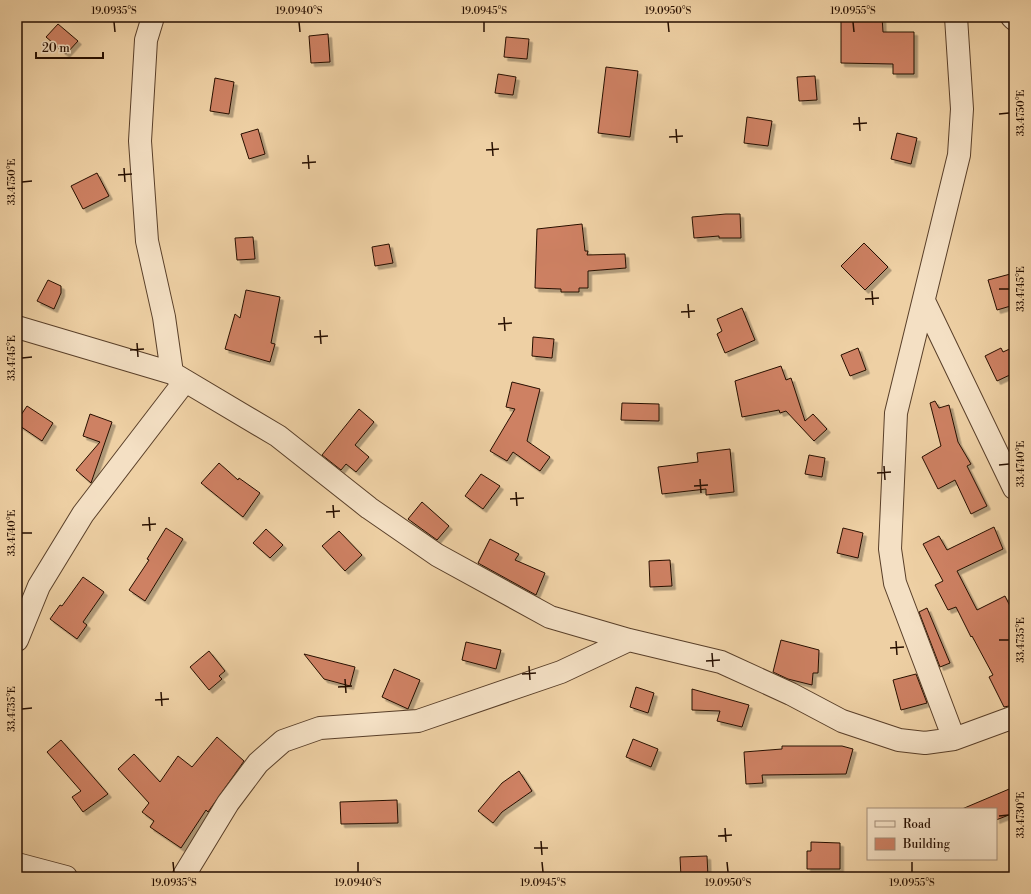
<svg xmlns="http://www.w3.org/2000/svg" width="1031" height="894" viewBox="0 0 1031 894" font-family="'Libre Bodoni',serif">
<style>
.building{fill:#ce8164;stroke:#270f00;filter:url(#shadow)}
.lines{fill:none;stroke-linecap:round;stroke-linejoin:round}
.minor-casing{stroke:#593f29;stroke-width:24}
.minor{stroke:#f4e0c4;stroke-width:22}
.ticks{fill:none;stroke:#270f00;stroke-width:1.5}
.neatline{fill:none;stroke:#270f00;stroke-width:1.5}
.ticks-label{font-size:10px;text-anchor:middle;fill:#270f00}
</style>
<defs>
<filter id="shadow"><feDropShadow dx="3.5" dy="3.5" stdDeviation="0" flood-color="#0004"/></filter>
</defs>
<rect width="100%" height="100%" fill="#eed0a4"/>
<filter id="stains"><feTurbulence type="fractalNoise" baseFrequency=".005" numOctaves="4"/><feColorMatrix values="0 0 0 0 .2 0 0 0 0 .09 0 0 0 0 .02 0 0 0 .5 -.17"/></filter>
<radialGradient id="worn" r=".72"><stop offset=".6" stop-color="#630" stop-opacity="0"/><stop offset="1" stop-color="#630" stop-opacity=".3"/></radialGradient>
<path class="building" d="M841,17H882L883,32H914V74H893V64L841,63Z
M58,24L78,41L66,54L46,37Z
M328,34L330,62L311,63L309,36Z
M506,37L529,39L527,59L504,57Z
M606,67L638,71L630,137L598,133Z
M498,74L516,77L513,95L495,93Z
M815,76L817,100L799,101L797,77Z
M215,78L234,82L229,114L210,111Z
M747,117L772,121L768,146L744,143Z
M258,129L265,154L249,159L241,134Z
M897,133L917,138L911,164L891,159Z
M97,173L109,196L83,209L71,186Z
M726,214H740L741,238H719V236L694,238L692,217Z
M582,224L585,251H588L587,255L625,254L626,268L588,271V288H579V292H561V289L535,288L537,229Z
M253,237L255,259L237,260L235,238Z
M864,243L888,267L865,290L841,266Z
M389,244L393,263L375,266L372,247Z
M1014,273V305L997,310L988,280Z
M48,280L61,286V293L54,309L37,301Z
M246,290L280,297L271,343L275,344L270,362L225,349L235,314L240,318Z
M742,308L755,340L725,353L717,334L722,331L717,319Z
M533,337L554,339L552,358L532,356Z
M1014,347V373L997,381L985,356L1001,348L1003,352Z
M858,348L866,370L850,376L841,355Z
M781,366L786,380L791,378L805,421L813,414L827,429L814,441L786,411L780,413L779,410L742,417L735,381Z
M512,382L540,389L527,441L550,457L540,471L513,452L507,461L490,451L515,409L506,407Z
M935,401L939,408L949,405L958,442L971,464L967,466L987,506L971,514L955,480L938,489L922,457L941,446L930,403Z
M622,403L659,404V421L621,420Z
M27,406L53,423L42,441L17,424V421Z
M359,409L374,422L355,445L369,457L356,472L346,464L341,470L322,455Z
M90,414L112,422L91,483L76,470L100,442L83,436Z
M730,449L734,492L706,495V489L662,494L658,467L698,462L697,453Z
M809,455L825,458L822,477L805,474Z
M219,463L238,480L239,478L260,493L243,517L201,483Z
M481,474L500,486L483,509L465,496Z
M422,502L449,526L437,540L408,519Z
M994,527L1003,549L957,571L977,610L1005,596L1014,614V705L1004,707L989,677L993,675L972,636L971,637L956,607L948,610L935,585L943,581L923,544L939,536L947,550Z
M166,528L183,539L145,601L129,590L149,560L147,559Z
M843,528L863,533L858,558L837,553Z
M266,529L283,545L270,558L253,543Z
M339,531L362,555L345,571L322,546Z
M490,539L519,554L515,560L545,573L536,595L478,563Z
M670,560L672,586L650,587L649,561Z
M83,577L104,592L83,622L87,625L77,639L50,619L60,605L62,606Z
M927,608L950,663L940,667L919,612Z
M781,640L819,650L818,673H813L812,685L788,679L773,672Z
M466,642L501,650L496,669L462,660Z
M209,651L225,671L219,676L222,679L209,690L190,667Z
M304,654L355,667L350,686L324,679Z
M394,669L420,680L408,709L382,697Z
M916,674L927,703L901,710L893,680Z
M636,687L654,693L648,713L630,707Z
M692,689L749,705L742,727L717,721L720,711L692,710Z
M217,737L244,761L208,812L206,810L181,848L150,827L154,821L142,812L149,803L118,769L134,754L160,782L178,756L192,767Z
M633,739L658,749L651,767L626,757Z
M61,740L108,794L83,812L72,797L81,791L47,752Z
M782,746H842L853,749L846,774L762,775L763,783L746,784L744,752L782,749Z
M519,771L532,791L502,812L493,823L478,811L502,783Z
M1014,787V813L996,820V809H962Z
M397,800L398,823L341,824L340,802Z
M811,842L840,843V869H807V851H811Z
M707,856L708,877H681L680,857Z"/>
<g class="lines">
<defs>
<path id="minor" d="M153,17L146,40L140,141L147,241L164,317L172,373
M1012,17L1014,19
M924,301L1014,488
M17,327L172,373L278,436L369,508L437,555L550,617L629,640L721,662L791,694L842,721L899,740L925,743L954,739L1014,717
M17,640L39,586L83,514L185,381
M954,739L895,583L890,549L896,413L959,155L962,109L956,17
M17,864L66,877
M183,877L228,803L258,763L283,741L320,728L418,721L561,672L629,640"/>
</defs>
<use href="#minor" class="minor-casing"/>
<use href="#minor" class="minor"/>
</g>
<path class="ticks" d="M114,22L115,32M299,22L300,32M484,22V32M668,22L669,32M853,22L854,32M999,114L1009,113M859,117L860,131M853,124L867,123M676,129L677,143M669,137L683,136M492,142L493,156M486,150L499,149M308,155L309,169M302,163L316,162M124,168L125,182M118,175L132,174M22,182L32,181M999,289H1009M872,291L873,305M865,299L879,298M688,304L689,318M681,312L695,311M504,317L505,331M498,324L512,323M320,330L321,344M314,337L328,336M137,343L138,357M130,350L144,349M22,358L32,357M999,465L1009,464M884,466L885,480M877,473L891,472M700,479L701,493M694,486L708,485M516,492L517,506M510,499L524,498M333,505L334,518M326,512L340,511M149,517L150,531M142,525L156,524M22,533H32M999,640H1009M896,641L897,655M890,648L904,647M712,653L713,667M706,661L720,660M529,666L530,680M522,674L536,673M345,679L346,693M338,687L352,686M161,692L162,706M155,700L169,699M22,709L32,708M999,816L1009,815M725,828L726,842M718,836L732,835M541,841L542,855M534,848H548M173,862L174,872M358,862V872M542,862L543,872M727,862L728,872M912,862V872"/>
<rect width="1031" height="894" fill="none" stroke="#eed0a4" stroke-width="44"/>
<rect x="867" y="808" width="130" height="52" fill="#f4e0c4" stroke="#a28c76"/>
<rect x="875" y="821" width="20" height="6" fill="#f4e0c4" stroke="#a28c76"/>
<text x="903" y="828" font-size="12" fill="#270f00">Road</text>
<rect x="875" y="838" width="20" height="12" fill="#ce8164" stroke="#a28c76"/>
<text x="903" y="848" font-size="12" fill="#270f00">Building</text>
<path d="M36 52v6h67v-6" fill="none" stroke="#270f00" stroke-width="2"/>
<text x="42" y="52" font-size="12" fill="#270f00" stroke="#f4e0c4" stroke-width="3" paint-order="stroke">20 m</text>
<rect x="22" y="22" width="987" height="850" class="neatline"/>
<g class="ticks-label">
<text x="114" y="14">19.0935°S</text>
<text x="299" y="14">19.0940°S</text>
<text x="484" y="14">19.0945°S</text>
<text x="668" y="14">19.0950°S</text>
<text x="853" y="14">19.0955°S</text>
<text transform="translate(1020 113) rotate(-90)" y="4">33.4750°E</text>
<text transform="translate(11 182) rotate(-90)" y="4">33.4750°E</text>
<text transform="translate(1020 289) rotate(-90)" y="4">33.4745°E</text>
<text transform="translate(11 358) rotate(-90)" y="4">33.4745°E</text>
<text transform="translate(1020 464) rotate(-90)" y="4">33.4740°E</text>
<text transform="translate(11 533) rotate(-90)" y="4">33.4740°E</text>
<text transform="translate(1020 640) rotate(-90)" y="4">33.4735°E</text>
<text transform="translate(11 709) rotate(-90)" y="4">33.4735°E</text>
<text transform="translate(1020 815) rotate(-90)" y="4">33.4730°E</text>
<text x="174" y="886">19.0935°S</text>
<text x="358" y="886">19.0940°S</text>
<text x="543" y="886">19.0945°S</text>
<text x="728" y="886">19.0950°S</text>
<text x="912" y="886">19.0955°S</text>
</g>
<rect width="100%" height="100%" filter="url(#stains)"/>
<rect width="100%" height="100%" fill="url(#worn)"/>
</svg>
